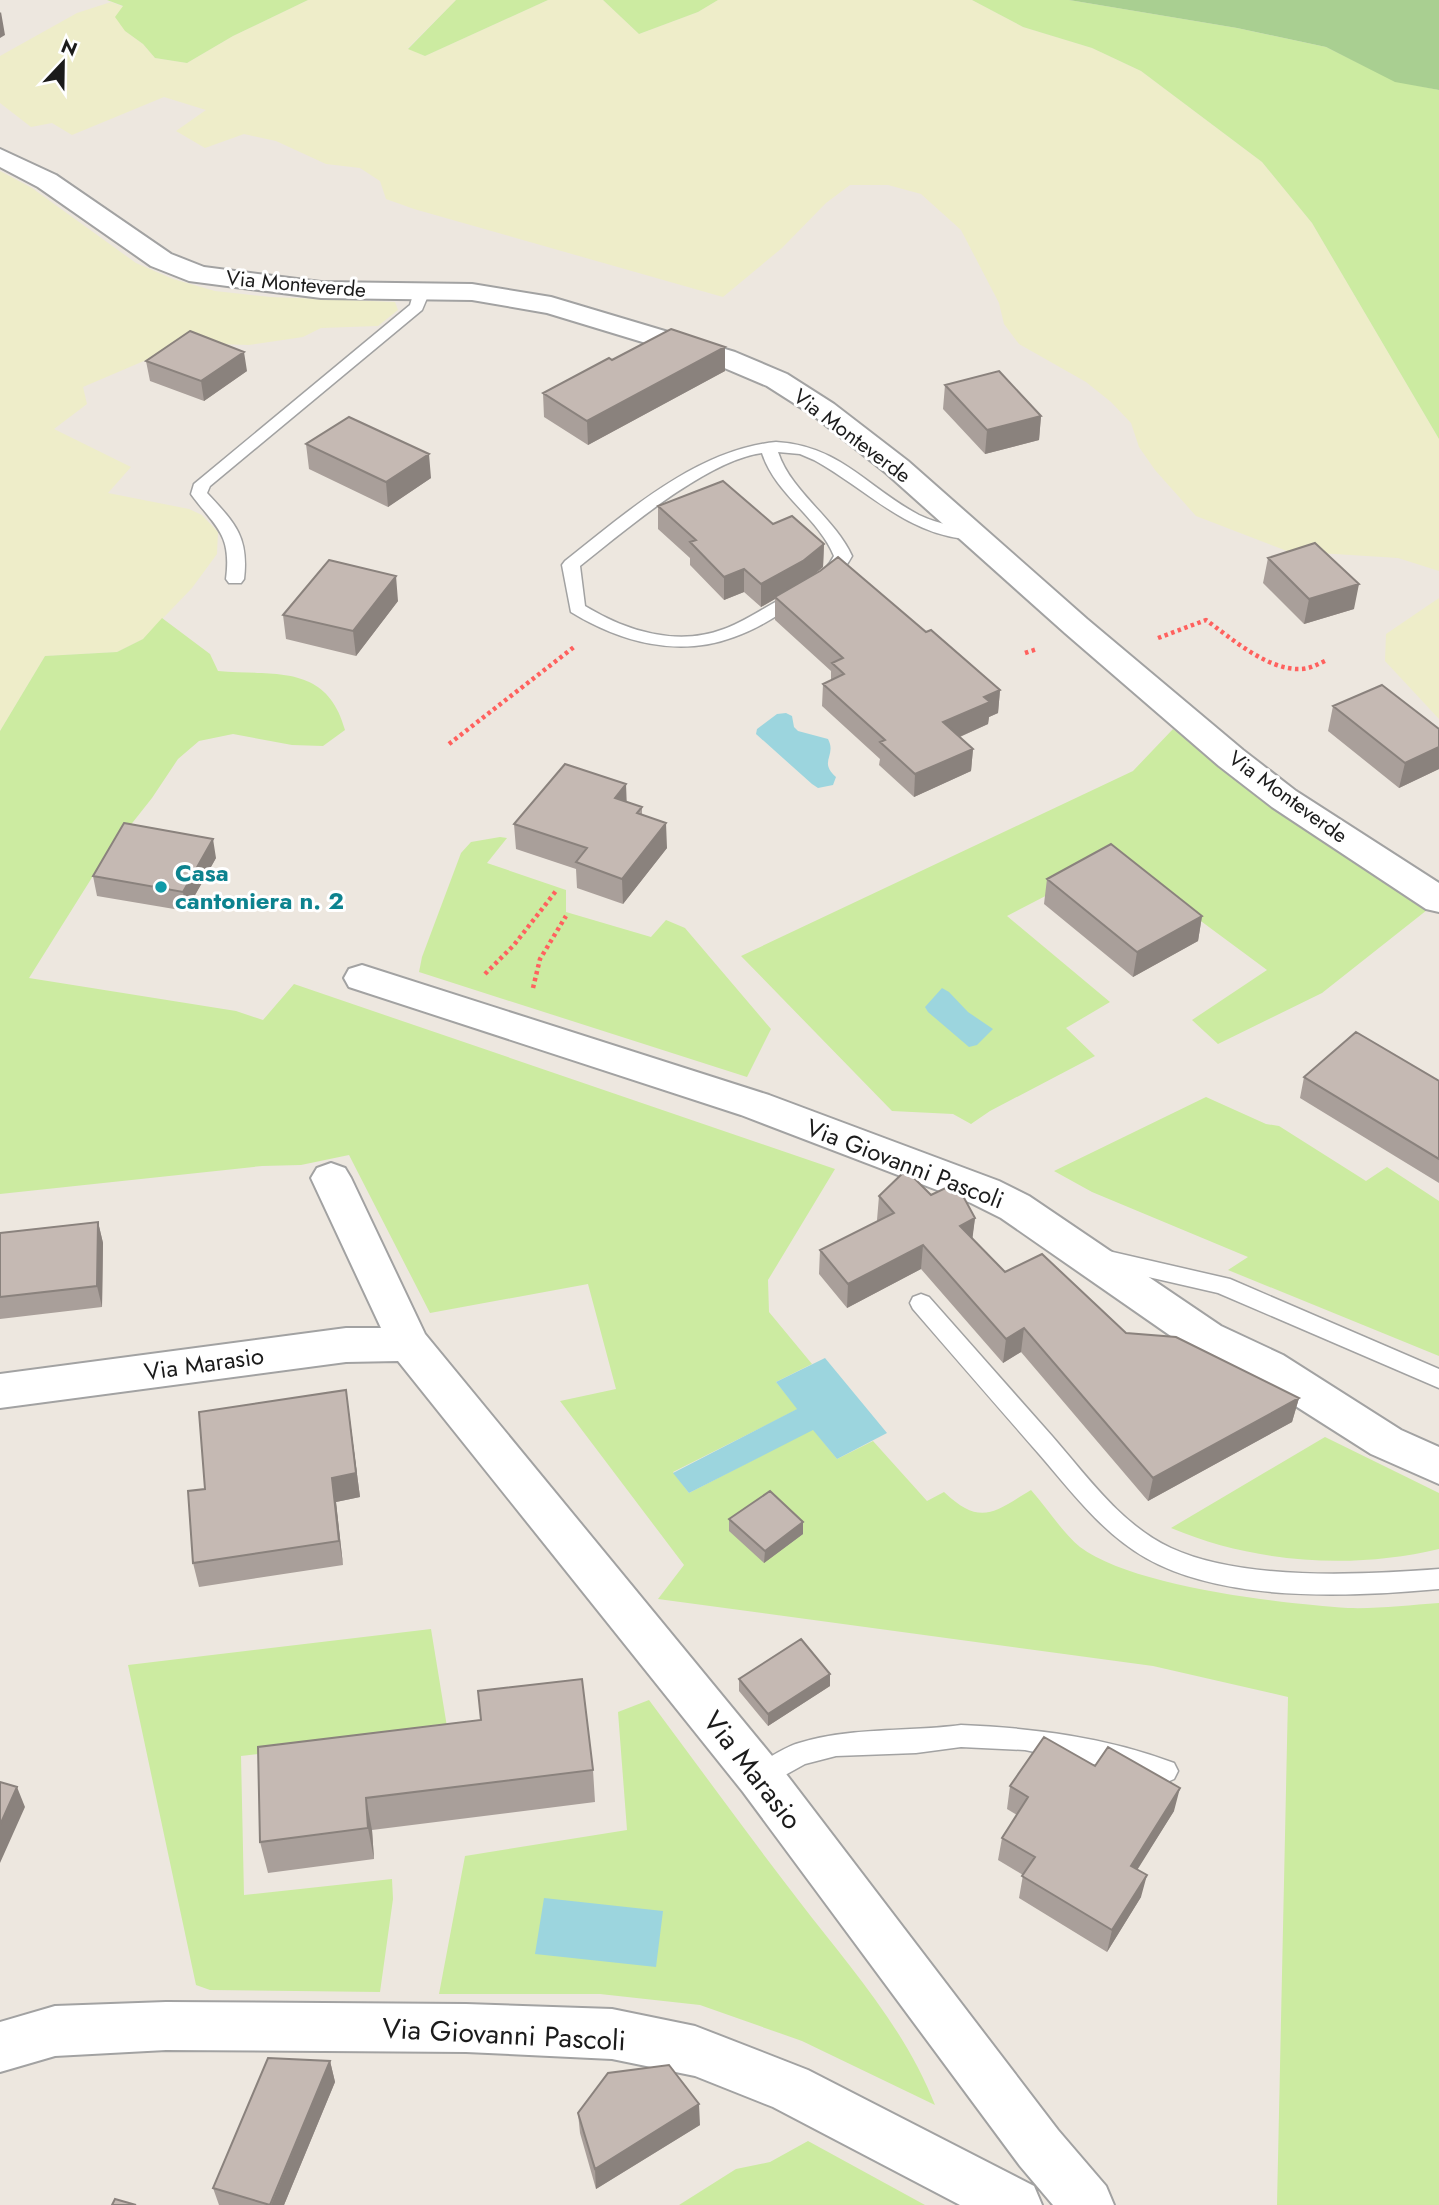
<svg xmlns="http://www.w3.org/2000/svg" width="1439" height="2205" viewBox="0 0 1439 2205" font-family="Jost,sans-serif">
<style>
.farmland{fill:#eeedc9}
.grass{fill:#cceba1}
.forest{fill:#a9cf91}
.water{fill:#9cd5de}
.lines{fill:none;stroke-linecap:round;stroke-linejoin:round}
.lane-casing{stroke:#a2a2a2;stroke-width:3}
.street-casing{stroke:#a2a2a2;stroke-width:4}
.path{stroke:#ff615e;stroke-width:4.5;stroke-dasharray:3.5 3.5;stroke-linecap:butt}
.lane{fill:#fff;fill-rule:evenodd}
.street{fill:#fff;fill-rule:evenodd}
.wall{fill:#a99f9a}
.shaded-wall{fill:#8a827d}
.building{fill:#c5b9b3;stroke:#8a827d;stroke-width:2}
.culture-dot{fill:#0f9aa8;stroke:#fff;stroke-width:2.5}
.labels{text-anchor:middle;stroke-width:6;stroke-linejoin:round;paint-order:stroke}
.far-street-label{font-size:21px;fill:#1b1b1b;stroke:#fff}
.culture-label{font-size:24px;font-weight:bold;fill:#0d838f;stroke:#fff;text-anchor:start}
.street-label{font-size:24px;fill:#1b1b1b;stroke:#fff}
.near-street-label{font-size:28px;fill:#1b1b1b;stroke:#fff}
</style>
<rect width="100%" height="100%" fill="#ede7df"/>
<path class="farmland" d="M308,0H456L408,48L425,56L548,0H603L639,34L698,12L718,0H972L1023,27L1092,48L1141,71L1262,162L1312,223L1439,439V571L1398,558L1287,551L1196,516L1155,470L1139,447L1131,423L1111,402L1086,382L1019,344L1004,324L999,303L961,230L921,194L888,185H850L826,203L782,248L723,297L414,209L386,199L380,181L360,168L326,164L276,141L244,134L205,148L176,131L206,110L164,97L72,135L52,123L31,127L0,103V56L77,13L111,2L124,7L125,31L143,44L155,58L187,63L233,36Z
M0,171L32,188L136,263L173,279L215,291L271,297L395,302L398,310L378,326L321,328L303,337L249,345L186,343L83,387L87,404L54,429L131,467L108,493L189,509L202,515L218,532L217,554L192,588L143,639L117,652L45,656L0,731Z
M1439,598V719L1385,661L1386,634Z"/>
<path class="grass" d="M107,0H308L233,36L187,63L155,58L143,44L125,31L115,17L123,6Z
M456,0H548L425,56L408,49Z
M603,0H718L698,12L639,34Z
M972,0H1069L1237,28L1326,47L1395,81L1439,90V439L1312,223L1262,162L1141,71L1092,48L1023,27Z
M162,618L210,654L218,671C274,676 327,663 345,730L323,746L292,745L233,734L199,741L178,759L152,798L103,860L29,978L236,1011L263,1020L294,984L835,1169L768,1280L769,1312L812,1364L776,1382L798,1409L673,1472L689,1493L813,1429L837,1459L873,1441L927,1501L944,1492C981,1527 994,1512 1031,1490C1047,1508 1062,1532 1080,1547C1131,1586 1282,1604 1348,1608C1378,1609 1409,1605 1439,1603V2205H1277L1288,1697L1153,1666L658,1599L684,1565L560,1401L616,1389L588,1284L430,1313L349,1155L301,1165L262,1166L0,1194V731L45,656L117,652L143,639Z
M1173,729L1283,816L1427,910L1322,993L1218,1044L1192,1020L1267,970L1117,859L1007,916L1110,1002L1066,1028L1095,1056L990,1111L971,1124L953,1114L892,1111L741,956L1133,771Z
M500,837L507,838L487,863L566,890V912L651,937L666,920L685,928L771,1029L747,1077L419,972L422,957L461,853L471,842Z
M1206,1097L1266,1124L1279,1126L1366,1181L1387,1167L1439,1201V1356L1228,1270L1248,1257L1092,1192L1054,1171Z
M1325,1437L1439,1493V1549C1351,1570 1254,1563 1171,1528Z
M431,1629L448,1733L241,1756L244,1895L392,1879L393,1899L380,1992L210,1990L196,1985L128,1665Z
M649,1700C699,1767 748,1835 799,1901C849,1966 905,2028 935,2105L802,2041L700,2005L600,1994H439L465,1856L627,1830L618,1712Z
M808,2141L925,2205H679L736,2169L770,2162Z"/>
<path class="forest" d="M1069,0H1439V90L1395,82L1326,47L1237,28Z"/>
<path class="water" d="M786,713L792,716L794,727L798,731L828,739C837,756 818,761 836,777L833,785L818,788L812,784L756,734L757,729L777,714Z
M942,988L949,992L968,1012L993,1029L977,1045L969,1047L928,1012L925,1007Z
M825,1358L887,1433L837,1459L813,1430L689,1493L673,1473L797,1409L776,1382Z
M544,1898L663,1911L656,1967L535,1954Z"/>
<g class="lines">
<defs>
<path id="lane" d="M422,286L430,291L422,310L210,486L207,493C235,523 249,537 244,579L241,583H229L226,579C232,533 215,527 191,494L194,484L410,305L414,291Z
M776,442C841,446 866,487 919,515C939,525 959,526 981,531L983,535C977,541 972,540 964,539C904,532 865,488 814,460L800,454L778,452C791,492 834,517 852,556C838,582 816,593 791,607C773,618 755,630 734,637C678,658 620,642 571,612L562,565L565,561C626,513 696,450 776,442ZM762,453C775,494 818,517 834,556C823,577 801,588 781,599C762,609 744,622 724,629C677,647 626,631 585,606L580,566C624,531 707,460 762,453Z
M1104,1250L1230,1279L1439,1369V1388L1218,1293L1096,1265L1093,1259L1096,1253Z
M921,1294L929,1297C970,1343 1011,1390 1052,1436C1087,1476 1121,1525 1171,1548C1243,1581 1361,1575 1439,1569V1589C1351,1597 1225,1603 1146,1558C1102,1533 1071,1491 1039,1454C997,1406 955,1358 913,1309L910,1303L913,1297Z
M961,1725C1033,1728 1106,1737 1174,1763L1178,1771L1174,1779L1165,1783L1131,1772L1025,1750L961,1747L916,1753L836,1756L805,1764L760,1789L751,1785L747,1777L751,1769C766,1760 782,1748 799,1743C850,1727 908,1732 961,1725Z"/>
<path id="street" d="M0,149L56,175L171,254L204,267L321,282L472,284L551,297L735,352L787,374L834,404L908,461L1087,619L1243,750L1296,791L1439,883V912L1426,909L1272,807L1219,766L1065,633L886,473L814,416L767,386L715,364L547,313L472,300L321,298L189,281L151,266L38,187L0,167Z
M362,965L769,1095L999,1181L1029,1196L1221,1326L1283,1355L1401,1430L1439,1447V1484L1371,1454L1253,1379L1191,1350L1001,1218L971,1203L741,1115L349,987L344,978L349,969Z
M331,1163L345,1168L351,1178L425,1334L777,1762L1058,2130L1106,2186L1114,2205H1053L1020,2166L743,1792L398,1361L346,1362L0,1408V1374L346,1328H381L311,1178L317,1168Z
M166,2002L466,2004L612,2009L695,2026L808,2070L1034,2186L1042,2205H960L773,2107L695,2076L612,2059L466,2052L166,2050L55,2056L0,2072V2022L55,2006Z"/>
</defs>
<use href="#lane" class="lane-casing"/>
<use href="#street" class="street-casing"/>
<path class="path" d="M1158,638L1206,620C1231,638 1267,670 1300,669C1310,669 1318,664 1327,660
M1025,653L1037,649
M449,744L574,647
M485,974L514,945L556,891
M533,988L540,959L566,916"/>
<use href="#lane" class="lane"/>
<use href="#street" class="street"/>
</g>
<path class="wall" d="M612,360L725,371L588,445L544,417L543,393Z
M146,361L247,371L204,401L150,381Z
M945,385L1041,416L1039,440L985,454L943,409Z
M306,444L431,478L388,507L309,469Z
M658,506L773,524L824,544L823,567L812,576L926,632L1000,690L998,713L989,717L988,724L960,737L973,749L971,771L914,797L879,765L880,759L822,706L823,684L831,680V671L775,620V599L761,607L744,592L724,600L690,565V558L658,529Z
M1268,558L1354,609L1304,624L1263,583Z
M398,601L356,656L286,639L283,615Z
M1333,706L1439,729V769L1399,788L1328,731Z
M626,784V801L642,807V815L667,848L623,904L577,888L576,869L516,849L514,824Z
M216,858L186,911L97,896L93,876Z
M1047,879L1202,916L1198,941L1133,977L1044,904Z
M1304,1077L1439,1081V1183L1300,1098Z
M931,1195L975,1218L972,1238L1005,1272L1126,1333L1299,1398L1292,1422L1148,1501L1021,1352L1003,1363L921,1269L847,1308L819,1274L820,1250L878,1221L877,1220L879,1196Z
M98,1222L103,1243L102,1307L0,1319V1233Z
M346,1390L360,1497L336,1502L343,1565L199,1587L193,1563L205,1489Z
M729,1519L803,1522V1534L764,1563L729,1531Z
M739,1679L830,1686L768,1726L739,1691Z
M258,1747L593,1770L595,1802L372,1830L374,1859L268,1873L260,1842Z
M1095,1766L1174,1811L1137,1869L1141,1897L1107,1952L1019,1898L1023,1875L998,1860L1002,1838L1017,1815L1007,1809L1010,1786Z
M330,2061L335,2082L284,2205H219L213,2188Z
M578,2113L700,2125L596,2189L580,2133Z"/>
<path class="shaded-wall" d="M1,12L5,35L0,38V13Z
M725,347V371L588,445L587,421Z
M244,352L247,371L204,401L201,381Z
M1041,416L1039,440L985,454L987,430Z
M429,454L431,478L388,507L386,482Z
M824,544L823,567L802,584L775,597V599L761,607V584Z
M744,569V592L724,600V577Z
M396,576L398,601L356,656L353,631Z
M1359,584L1354,609L1304,624L1309,599Z
M1000,690L998,713L989,717L988,724L941,745L943,722L984,697Z
M1439,747V769L1399,788L1405,763Z
M973,749L971,771L914,797L915,774Z
M626,784L627,809L615,798Z
M666,823L667,848L623,904L622,879Z
M213,839L216,858L186,911L183,892Z
M1202,916L1198,941L1133,977L1137,952Z
M975,1218L972,1242L960,1226Z
M98,1222L103,1243L102,1307L97,1286Z
M923,1245L921,1269L847,1308L848,1284Z
M1024,1328L1021,1352L1003,1363L1006,1339Z
M346,1390L360,1497L336,1502L343,1565L339,1541L332,1478Z
M1299,1398L1292,1422L1148,1501L1153,1478Z
M803,1522V1534L764,1563L765,1551Z
M830,1674V1686L768,1726V1714Z
M17,1787L25,1807L0,1863V1825Z
M1180,1788L1174,1811L1126,1888L1131,1866Z
M366,1798L372,1830L374,1859L368,1828Z
M1147,1875L1141,1897L1107,1952L1112,1930Z
M330,2061L335,2082L284,2205H271Z
M699,2104L700,2125L596,2189L595,2169Z"/>
<path class="building" d="M671,329L725,347L587,421L543,393L609,358L612,360Z
M190,331L244,352L201,381L146,361Z
M999,371L1041,416L987,430L945,385Z
M349,417L429,454L386,482L306,444Z
M723,481L773,524L792,516L824,544L803,561L761,584L744,569L724,577L690,542L696,540L658,506Z
M1315,543L1359,584L1309,599L1268,558Z
M838,557L926,632L931,630L1000,690L984,697L990,702L943,722L973,749L915,774L880,742L885,740L823,684L844,674L832,663L843,658L775,597L820,571Z
M329,560L396,576L353,631L283,615Z
M1382,685L1439,729V747L1405,763L1333,706Z
M565,764L626,784L615,798L642,807L637,813L666,823L622,879L576,862L587,848L514,824Z
M124,823L213,839L183,892L93,876Z
M1111,844L1202,916L1137,952L1047,879Z
M1356,1032L1439,1081V1159L1304,1077Z
M906,1170L931,1195L956,1183L975,1218L960,1226L1005,1272L1042,1254L1126,1333L1176,1337L1299,1398L1153,1478L1024,1328L1006,1339L923,1245L848,1284L820,1250L894,1213L879,1196Z
M98,1222L97,1286L0,1297V1233Z
M346,1390L356,1473L332,1478L339,1541L193,1563L188,1491L205,1489L199,1412Z
M770,1491L803,1522L765,1551L729,1519Z
M801,1639L830,1674L768,1714L739,1679Z
M582,1679L593,1770L366,1798L368,1828L260,1842L258,1747L481,1720L478,1691Z
M1044,1737L1095,1766L1108,1747L1180,1788L1131,1866L1147,1875L1112,1930L1022,1876L1035,1857L1002,1838L1028,1797L1010,1786Z
M0,1782L17,1787L0,1825Z
M268,2058L330,2061L270,2205L213,2188Z
M669,2065L699,2104L595,2169L578,2113L608,2073Z
M115,2199L136,2205H112Z"/>
<circle class="culture-dot" cx="161" cy="887" r="7"/>
<g class="labels">
<g class="far-street-label">
<text transform="translate(296 284) rotate(5)" y="7">Via Monteverde</text>
<text transform="translate(852 436) rotate(37)" y="7">Via Monteverde</text>
<text transform="translate(1288 797) rotate(36)" y="7">Via Monteverde</text>
</g>
<g class="culture-label">
<text x="175" y="881">Casa<tspan x="175" dy="28">cantoniera n. 2</tspan></text>
</g>
<g class="street-label">
<text transform="translate(905 1164) rotate(21)" y="8">Via Giovanni Pascoli</text>
<text transform="translate(204 1364) rotate(-8)" y="8">Via Marasio</text>
</g>
<g class="near-street-label">
<text transform="translate(753 1770) rotate(52)" y="10">Via Marasio</text>
<text transform="translate(504 2034) rotate(3)" y="10">Via Giovanni Pascoli</text>
</g>
</g>
<g transform="translate(63 63) rotate(22)" stroke="#ffffff" stroke-width="5" paint-order="stroke">
<path d="M0-5L12 26L0 18L-12 26Z" fill="#1b1b1b"/>
<text y="-10" font-size="19" font-weight="bold" text-anchor="middle" fill="#1b1b1b">N</text>
</g>
</svg>
